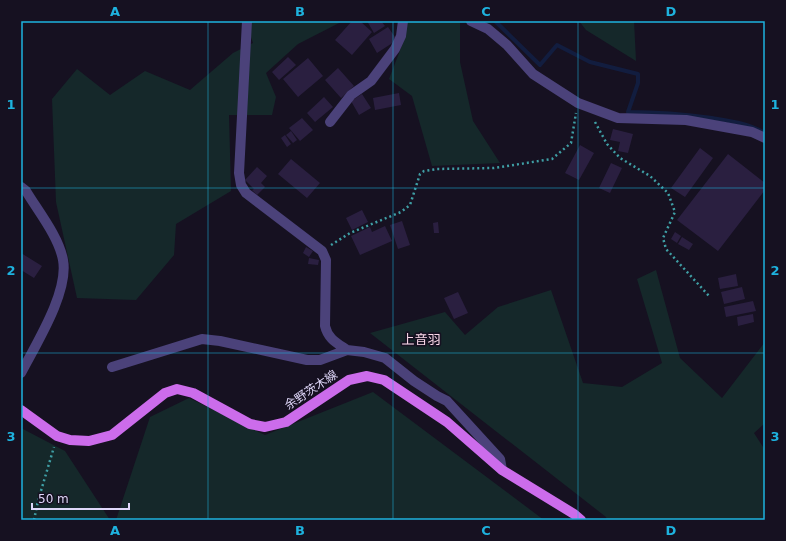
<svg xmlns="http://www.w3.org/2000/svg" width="786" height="541" viewBox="0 0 786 541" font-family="'DejaVu Sans','Noto Sans JP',sans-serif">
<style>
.green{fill:#15282a}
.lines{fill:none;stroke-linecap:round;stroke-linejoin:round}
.stream{stroke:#121d3f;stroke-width:4}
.building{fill:#2a1f40}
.path{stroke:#3f9fa5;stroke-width:2.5;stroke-dasharray:2 3;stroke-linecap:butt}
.minor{stroke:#4b427a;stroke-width:10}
.major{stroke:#cc6ceb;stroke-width:10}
.grid{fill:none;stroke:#1eb2de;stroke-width:1;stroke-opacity:0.55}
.labels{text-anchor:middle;stroke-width:3.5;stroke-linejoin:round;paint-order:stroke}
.street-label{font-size:12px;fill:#dfd7f9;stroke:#161121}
.neighbourhood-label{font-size:13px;fill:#fad8e9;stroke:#161121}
.neatline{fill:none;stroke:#1eb2de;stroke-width:1.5}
.grid-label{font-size:13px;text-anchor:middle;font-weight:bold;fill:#1eb2de}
</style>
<rect width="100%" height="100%" fill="#161121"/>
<path class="green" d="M245,21H343L298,44L266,73L276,97L272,115H229L231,191L176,224L174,255L136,300L77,298L56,202L52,99L77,69L110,95L145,71L190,90L233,53L253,43Z
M398,21H460V62L473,121L500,163L432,166L412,96L389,79L406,35Z
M579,21H634L636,61L586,30Z
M656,270L680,358L722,398L765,342V423L754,433L765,450V520H607L606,517L370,333L445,312L465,335L498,307L551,290L583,383L622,387L662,363L637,279Z
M373,392L544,520H116L150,417L189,398L265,435Z
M21,428L65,451L110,520H21Z"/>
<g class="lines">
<path class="stream" d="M495,21L540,65L557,45L590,62L638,74V83L628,112C656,112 684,114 712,118C730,121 747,123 763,132"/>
</g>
<path class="building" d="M352,21H360L372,32L352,55L335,40Z
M367,21H381L385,26L374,33Z
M388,27L397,40L377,53L369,39Z
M288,57L296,65L279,80L272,72Z
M308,58L323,76L298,97L283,79Z
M338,68L354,86L341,98L325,80Z
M399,93L401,105L375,110L373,98Z
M362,94L371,108L359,115L351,101Z
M324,97L333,107L315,122L307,113Z
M302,118L313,130L300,141L289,128Z
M613,129L633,134L628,153L618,151L620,142L610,140Z
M291,131L297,140L293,143L286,135Z
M285,135L291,144L287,147L281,138Z
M580,145L594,153L579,180L565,173Z
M700,148L713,158L685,197L671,188Z
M728,154L765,183V190L718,251L677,220Z
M291,159L320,183L307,198L278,174Z
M611,163L622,168L610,193L599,188Z
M257,167L267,176L261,183L265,187L257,195L252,190L254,189L245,180Z
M362,210L368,222L352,230L346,218Z
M402,221L410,245L398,249L390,225Z
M438,222L439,233H434L433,223Z
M385,226L392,241L360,255L351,236L370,227L372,232Z
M675,232L681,236L677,243L671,239Z
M682,237L693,244L689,250L678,244Z
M306,247L313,251L309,257L303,253Z
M21,253L42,266L34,278L21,270Z
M309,258L319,260L318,265L308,264Z
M736,274L738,286L720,289L718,278Z
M742,287L745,299L724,304L721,292Z
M458,292L468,313L454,319L444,298Z
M753,301L756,311L726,317L724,307Z
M753,314L754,322L738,326L737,317Z"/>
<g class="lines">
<path class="path" d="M595,122L607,144L620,158L650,176L668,193L675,212L663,238L666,249L710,297
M331,245L350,233L401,212L410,205L420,174L424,171L437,169L494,168L552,159L571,143L576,113
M34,520L38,501L54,447"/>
<path class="minor" d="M247,21L239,173L241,185L246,193L322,251L326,260L325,326C328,339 337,343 347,350
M471,21L488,29L507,45L533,74L578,103L618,118L686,120L752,132L765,138
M330,122L351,95L371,81L395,49L401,36L403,21
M21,187L26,191C38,211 59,237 63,260C69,292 36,344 21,373
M112,367L202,339L220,341L307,360H320L347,350L364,352L385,358L414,381L437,396L447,401L500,459L502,470"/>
<path class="major" d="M21,410L57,436L70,440L89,441L112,435L165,393L177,389L193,393L250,424L265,427L286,422L349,380L367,376L384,380L447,422L502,470L574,514L581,520"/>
</g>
<path class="grid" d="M208,21V520M393,21V520M578,21V520M21,188H765M21,353H765"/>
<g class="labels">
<g class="street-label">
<text transform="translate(311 390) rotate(-34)" y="4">余野茨木線</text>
</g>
<g class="neighbourhood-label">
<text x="421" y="344">上音羽</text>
</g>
</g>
<rect width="786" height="541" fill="none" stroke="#161121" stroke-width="44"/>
<path d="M32 503v6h97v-6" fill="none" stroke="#dfd7f9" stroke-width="2"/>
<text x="38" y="503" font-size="12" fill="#dfd7f9" stroke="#161121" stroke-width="3" paint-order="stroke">50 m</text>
<rect x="22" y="22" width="742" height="497" class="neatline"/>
<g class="grid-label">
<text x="115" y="16">A</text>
<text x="300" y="16">B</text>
<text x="486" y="16">C</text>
<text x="671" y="16">D</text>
<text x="11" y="109">1</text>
<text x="775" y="109">1</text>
<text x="11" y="275">2</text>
<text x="775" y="275">2</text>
<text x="11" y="441">3</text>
<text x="775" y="441">3</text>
<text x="115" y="535">A</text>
<text x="300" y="535">B</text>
<text x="486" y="535">C</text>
<text x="671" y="535">D</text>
</g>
</svg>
